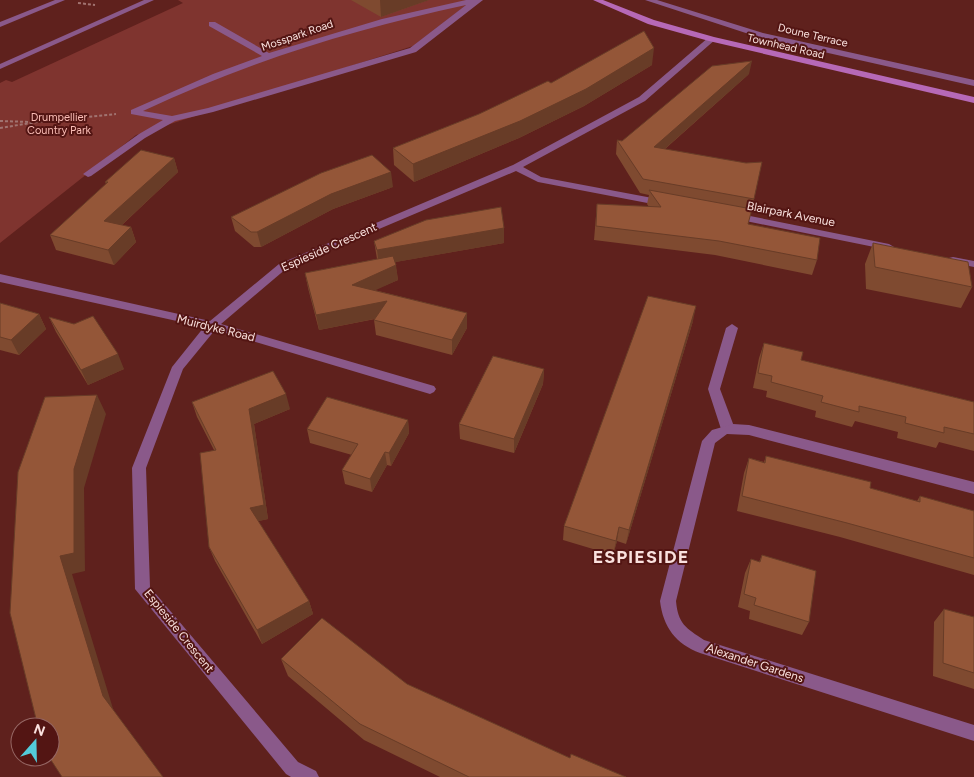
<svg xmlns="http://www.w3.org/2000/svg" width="974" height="777" viewBox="0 0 974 777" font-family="Figtree,sans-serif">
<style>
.green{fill:#7f342f}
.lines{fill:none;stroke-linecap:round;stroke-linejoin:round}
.path{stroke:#a17370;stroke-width:2;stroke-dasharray:3 2;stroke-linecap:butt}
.lane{fill:#8a598a;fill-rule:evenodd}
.street{fill:#8a598a;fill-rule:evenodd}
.secondary{fill:#b669b7;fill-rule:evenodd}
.wall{fill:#7f4a30}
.shaded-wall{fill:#683c27}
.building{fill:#945638;stroke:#683c27}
.labels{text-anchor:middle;stroke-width:4;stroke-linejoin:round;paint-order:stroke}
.far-street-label{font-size:11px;fill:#fae1de;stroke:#531513}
.far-park-label{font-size:11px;fill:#fabdb6;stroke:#531513}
.street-label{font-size:12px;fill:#fae1de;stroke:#531513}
.district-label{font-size:18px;font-weight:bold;letter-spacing:1px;fill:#fae1de;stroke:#531513}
</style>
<rect width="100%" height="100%" fill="#5f211d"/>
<path class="green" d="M178,0H483L465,6L413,46L136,135L0,243V83L6,80L12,82L183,3Z"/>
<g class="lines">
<path class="path" d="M78,3L95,5
M0,121L29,122
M0,128L37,122L116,114"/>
<path class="lane" d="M55,0H65L0,27V22Z
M144,0H154L0,69V64Z
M732,324L738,328L720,389L735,429L733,433H723L721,429L708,389L726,328Z"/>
<path class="street" d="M466,0H483L416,52L213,112L175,121L145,138L91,176L88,177L83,174L139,134L163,120L131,114V110L213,74L262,56L209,26V22H215L269,53L382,19ZM466,5L410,48L208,108L172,116L143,111C247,62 354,29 466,5Z
M645,0H657L763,33L974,80V86L758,37Z
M709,37L716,39L645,101L523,167L541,177L663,200L668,203L667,205L663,206L538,182L516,171L287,268L221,324L434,386L436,389L434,392L430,394L215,330L183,369L146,468L150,587L298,762L316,771L319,777H291L286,774L135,589L132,468L172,367L204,327L0,282V274L210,321L279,264L513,165L639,97Z
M735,213L889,244L894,247L889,250L731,218L730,216Z
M953,257L974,261V267L949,262L948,260L949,258Z
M733,424L749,425L974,482V494L749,435L727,434L715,443L676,601C678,624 686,628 704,640L974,725V741L700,653C676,644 663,627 660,601L702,441L712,430Z"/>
<path class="secondary" d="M593,0H603L654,20L714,37L974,97V103L709,41L648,24Z"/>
</g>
<path class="wall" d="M351,0H429L381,17Z
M652,65L584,106L519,138L414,182L394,165L393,148L479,114L551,83Z
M749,74L665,149L754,199L748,224L817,260L812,275L715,255L594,240L597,204L649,207L647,204L649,195L640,193L616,154L617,140L622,141Z
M174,158L178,172L122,225L131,227L136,242L114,265L56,250L50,235L106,184L105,182Z
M393,187L333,209L261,247H254L235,231L231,217Z
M504,228V243L395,262L398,280L374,290L467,313V328L452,355L376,335L374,320L375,319L319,330L308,288L305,273L377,259L374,241Z
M873,243L972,287L961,308L866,289L865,264Z
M0,303L39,314L46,329L19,355L0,350Z
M49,317L124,369L88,385L56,332Z
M693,321L626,544L617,541L613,555L563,540L564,526Z
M764,343L801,360L974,402V451L939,442L936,448L897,438L898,432L855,421L852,427L815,417L816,411L766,397L767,391L753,388L759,358Z
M544,369L543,384L514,453L460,439L459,424Z
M192,402L290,409L254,424L268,519L258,521L309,601L313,614L262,644L215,561L209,547L214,450L197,417Z
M408,420L409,433L391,466L387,465L372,492L345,484L342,470L352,455L310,443L307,429Z
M766,456L870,488L917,501L920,496L974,511V575L840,537L737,511L744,473L749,458L764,462Z
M762,555L809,622L802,635L749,619L750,611L738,607L745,573L751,559L759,562Z
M944,609L974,617V689L933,676L934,622Z
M281,659L407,684L570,758L626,777H440L364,740L288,676Z"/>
<path class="shaded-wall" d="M380,0H429L381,17Z
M654,48L652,65L584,106L519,138L414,182L413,164Z
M752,61L749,74L651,161L654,147Z
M174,158L178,172L110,236L104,221Z
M391,172L393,187L333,209L261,247L257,232L331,194Z
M131,227L136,242L114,265L108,250Z
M504,228V243L379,265L377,250Z
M396,265L398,280L354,300L352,285Z
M387,301L389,316L319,330L316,315Z
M696,306L693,321L626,544L629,530Z
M467,313V328L452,355V340Z
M39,314L46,329L19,355L11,340Z
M118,354L124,369L88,385L81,370Z
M544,369L543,384L514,453V439Z
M286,394L290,409L254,424L268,519L255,522L250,508L249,409Z
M97,395L106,414L84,488L85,571L72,574L114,712L103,696L60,556L74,469Z
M408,420L409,433L391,466L389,453Z
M385,452L387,465L372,492L370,479Z
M619,527L617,541L613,555Z
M309,601L313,614L262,644L257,630Z"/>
<path class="building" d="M644,31L654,48L586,89L520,121L413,164L393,148L479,114L548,81L551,83Z
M752,61L654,147L746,163L762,162L754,199L643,179L617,140L622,141L712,66Z
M141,150L174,158L104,221L131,227L108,250L50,235L108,182H105Z
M372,155L391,172L331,194L257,232H251L231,217L321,173Z
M649,190L752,209L748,224L820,238L817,260L719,241L596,226L597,204L661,207Z
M501,207L504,228L377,250L374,241L426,220Z
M873,243L968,262L972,287L875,267Z
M393,256L396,265L352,285L467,313L452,340L374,320L387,301L316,315L305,273Z
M648,296L696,306L629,530L619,527L616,541L564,526Z
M0,303L39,314L11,340L0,337Z
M93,316L118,354L81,370L49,317L74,324Z
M764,343L803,352L801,360L974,402V434L944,427V433L905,423L906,417L859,406V412L821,402L823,396L771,382L772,376L758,373Z
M493,356L544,369L514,439L459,424Z
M273,371L286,394L249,409L264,505L250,508L309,601L257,630L209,547L200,453L216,450L192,402Z
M97,395L74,469V553L60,556L103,696L163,777H62L49,757H50V727H38L10,613L18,472L45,397Z
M327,397L408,420L389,453L385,452L370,479L342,470L358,444L307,429Z
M766,456L871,482L870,488L920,502V496L974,511V558L847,523L742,496L749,458L765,463Z
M762,555L816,571L809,622L754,605L756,598L744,594L751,559L760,562Z
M944,609L974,617V673L943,663Z
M322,618L407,684L570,758L571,754L626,777H469L360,724L281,659Z"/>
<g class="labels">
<g class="far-street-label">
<text transform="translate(297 35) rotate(-19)" y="4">Mosspark Road</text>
<text transform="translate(813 35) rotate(13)" y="4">Doune Terrace</text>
<text transform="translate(786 46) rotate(13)" y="4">Townhead Road</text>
</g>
<g class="far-park-label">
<text x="59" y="121">Drumpellier<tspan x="59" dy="13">Country Park</tspan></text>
</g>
<g class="street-label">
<text transform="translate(791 214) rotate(11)" y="4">Blairpark Avenue</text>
<text transform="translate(329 247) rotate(-24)" y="4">Espieside Crescent</text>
<text transform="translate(216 328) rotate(14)" y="4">Muirdyke Road</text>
<text transform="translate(179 631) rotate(51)" y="4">Espieside Crescent</text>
<text transform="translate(755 663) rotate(18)" y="4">Alexander Gardens</text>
</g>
<g class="district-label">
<text x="641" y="563">ESPIESIDE</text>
</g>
</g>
<g transform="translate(35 742) rotate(20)"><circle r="24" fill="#531513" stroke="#966764"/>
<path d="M0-4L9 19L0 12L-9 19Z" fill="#53cbda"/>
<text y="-8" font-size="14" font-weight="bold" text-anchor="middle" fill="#fae1de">N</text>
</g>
</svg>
